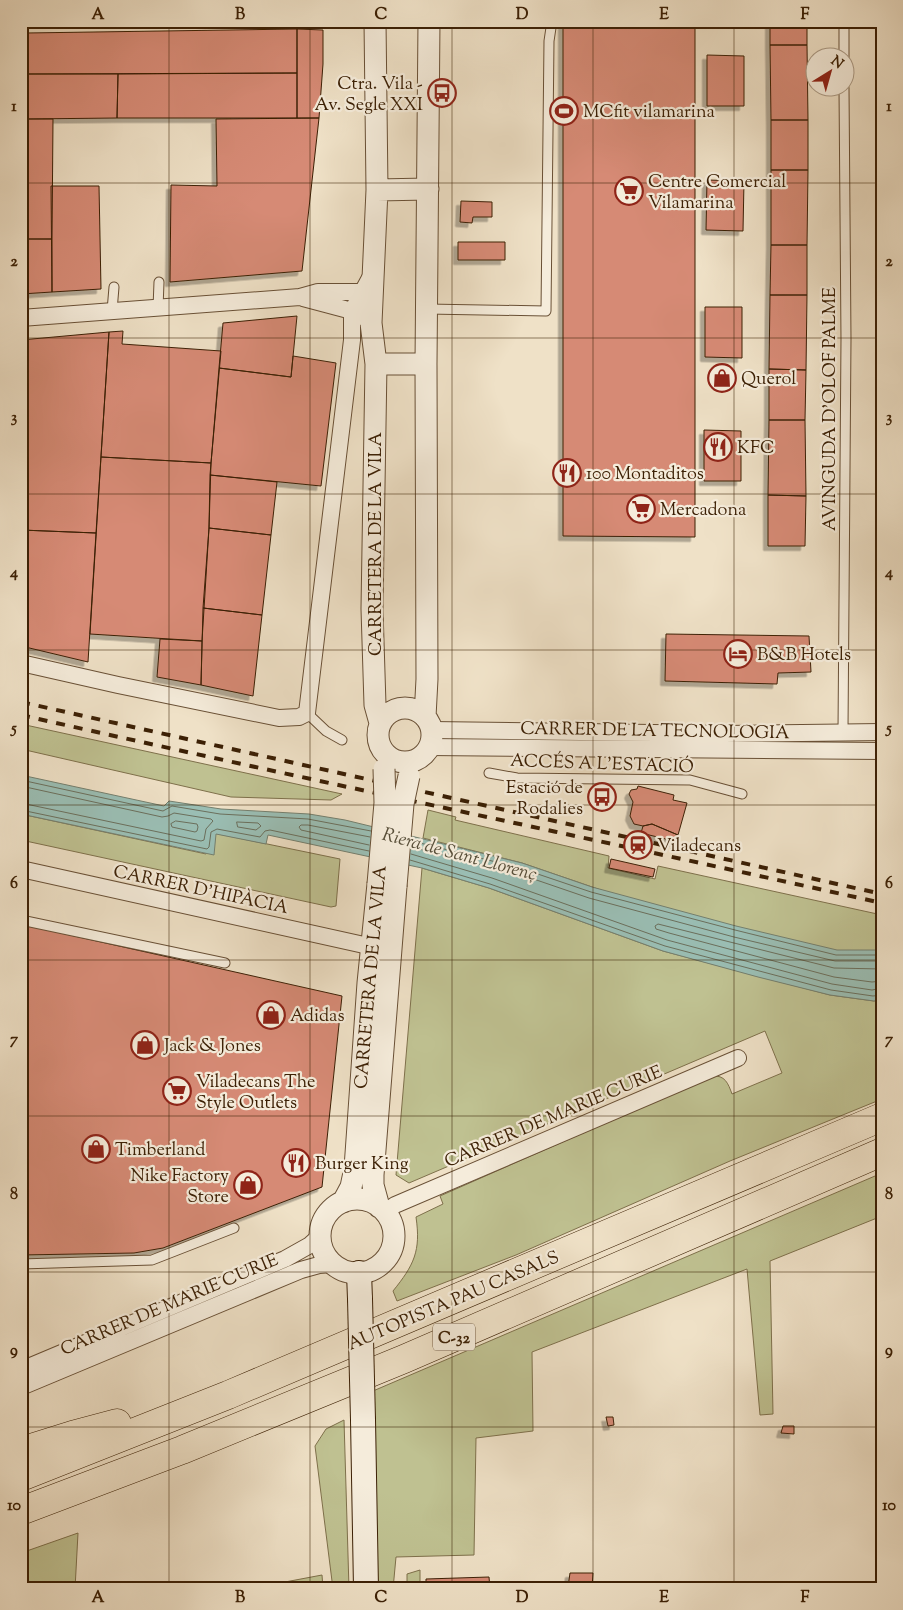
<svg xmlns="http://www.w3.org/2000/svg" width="903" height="1610" viewBox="0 0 903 1610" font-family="'Sorts Mill Goudy',serif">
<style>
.green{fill:#bfc191;stroke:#7e704b}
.water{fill:#9abeb4;stroke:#747f6e}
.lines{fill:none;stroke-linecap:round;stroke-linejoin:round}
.shore{stroke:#6b6f5c;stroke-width:1}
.building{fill:#d68a75;stroke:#3c2005;filter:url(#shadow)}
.service-casing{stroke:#695036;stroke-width:11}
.minor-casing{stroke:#695036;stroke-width:18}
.tertiary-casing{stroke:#695036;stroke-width:23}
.secondary-casing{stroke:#3c2005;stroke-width:26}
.motorway-casing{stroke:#3c2005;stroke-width:29}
.service{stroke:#f5ecdb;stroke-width:9}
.minor{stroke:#f5ecdb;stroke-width:16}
.tertiary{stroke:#f5ecdb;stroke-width:21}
.secondary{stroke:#f5ecdb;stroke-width:24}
.motorway{stroke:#efe1c7;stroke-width:28}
.rail{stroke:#3c2005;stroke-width:4;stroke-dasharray:9 9;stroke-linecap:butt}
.tertiary-bridge-casing{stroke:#695036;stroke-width:23;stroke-linecap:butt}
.secondary-bridge-casing{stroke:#3c2005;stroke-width:26;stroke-linecap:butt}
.tertiary-bridge{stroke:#f5ecdb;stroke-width:21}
.secondary-bridge{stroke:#f5ecdb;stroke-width:24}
.grid{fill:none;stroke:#3c2005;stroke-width:1;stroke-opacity:0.55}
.labels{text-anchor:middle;stroke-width:4.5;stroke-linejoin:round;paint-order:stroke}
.shield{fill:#f5ecdb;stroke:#745d45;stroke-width:1}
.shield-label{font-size:16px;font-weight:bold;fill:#3c2005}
.poi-label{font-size:18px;fill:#3c2005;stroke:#f5ecdb;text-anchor:start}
.street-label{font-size:18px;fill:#3c2005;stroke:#f5ecdb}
.water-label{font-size:19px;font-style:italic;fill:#584f3a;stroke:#f5ecdb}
.neatline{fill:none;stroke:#3c2005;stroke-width:2}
.grid-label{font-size:16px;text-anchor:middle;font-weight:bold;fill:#3c2005}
</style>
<defs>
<filter id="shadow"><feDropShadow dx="-4.5" dy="4.5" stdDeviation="0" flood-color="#0004"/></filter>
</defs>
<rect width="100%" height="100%" fill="#efe1c7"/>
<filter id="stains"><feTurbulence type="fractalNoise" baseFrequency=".004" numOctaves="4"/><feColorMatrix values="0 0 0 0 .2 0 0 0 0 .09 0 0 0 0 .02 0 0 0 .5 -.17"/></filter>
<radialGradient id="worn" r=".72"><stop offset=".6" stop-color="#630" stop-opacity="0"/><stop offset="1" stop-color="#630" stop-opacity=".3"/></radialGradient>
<path class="green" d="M21,724L342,794L331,800L231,797L21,749Z
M428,810L456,817L455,820L609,856L608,868L655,879L658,866L882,915V956L850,961L706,926L522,863L423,838Z
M21,814L206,854L209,832L340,859L336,906L331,907L21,840Z
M422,868L489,888L663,951L830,995L874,1001L882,999V1099L730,1161L516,1255L397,1301L393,1291C414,1265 421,1251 416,1217L443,1204L440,1196L712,1076C725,1075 728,1083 732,1094L782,1073L765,1031L409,1183L396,1175Z
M882,1173V1216L770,1261L773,1414L760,1415L747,1269L532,1352L533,1431L476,1438L474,1555L396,1557L393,1589H377L373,1391Z
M344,1420L349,1589H333L315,1446L326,1429Z
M78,1533L75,1589H21V1553Z
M420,1570V1589H407V1574Z
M322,1575L323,1589H248Z"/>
<path class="water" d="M21,775L164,806L169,801L221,809L309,814L345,820L522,863L592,887L736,926L837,950H882V999L874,1001L830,995L758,977L663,951L489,888L422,868L268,835L266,844L216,834L214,855L21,814Z"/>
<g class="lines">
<path class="shore" d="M21,780L163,811L172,806L220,814L308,819L371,831
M21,786L162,817L168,816L174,813L211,819L213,821L206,829L204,840L201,841L21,803
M21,810L207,849L209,847L211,832L217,829L260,837L265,831L270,830L369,851
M176,821L197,824L198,827L197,831L195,832L172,827L171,824Z
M237,822L258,823L261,826L256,830L238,827Z
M412,841L520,868L591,892L735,930L836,955H882
M369,845L301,830L299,827L301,825H308L370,837
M411,847L519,874L589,898L734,937L835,961H882
M411,854L492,878L667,940L832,984L872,990L882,988
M410,860L490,884L665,946L831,990L873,996L882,995
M882,969L834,968L658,924L655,926L656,929L669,933L834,977L872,982L882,981"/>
</g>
<path class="building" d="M563,21H695V537L563,536Z
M770,21H807V45H770Z
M297,29L323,30V64L319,118H297Z
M297,29V73L25,74L26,33Z
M770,45H807L808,120H771Z
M707,55L744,56V106H707Z
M297,73V118H117L118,74Z
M25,74H118L117,118L25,119Z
M319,118L302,271L170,282L171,185L217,186L216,119Z
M21,119H53L52,239H21Z
M771,120H808V170H771Z
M771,170H808L807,245H771Z
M707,180L744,181L743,231L706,230Z
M51,186H99L101,289L52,292Z
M461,201L492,202V217H473L472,223L460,222Z
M21,239H52V292L21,294Z
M458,242H505V260H458Z
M771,245H807V295H770Z
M770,295H807L806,370L769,369Z
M705,307H742V358L705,357Z
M297,316L291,377L219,368L223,323Z
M123,331L122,344L221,351L211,463L101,457L109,332Z
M109,332L96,533L21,530V340Z
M293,356L336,363L321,486L210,475L219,368L291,377Z
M769,369L806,370L805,420H769Z
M769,420H805L806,496L768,495Z
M704,430L741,431V481H704Z
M101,457L211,463L209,528L202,641L90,634Z
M210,475L277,482L271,535L209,528Z
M768,495L806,496L805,546H768Z
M209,528L271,535L262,615L203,608Z
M21,530L96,533L88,662L21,646Z
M203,608L262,615L253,696L201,685Z
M666,634L809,636L811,672L778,673L777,684L665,681Z
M160,639L202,641L201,685L157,677Z
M638,786L674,795L673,800L687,803L678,835L652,824L643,826L634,824L630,816L633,802L629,794L631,790L637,789Z
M652,824L678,835V842L641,833L643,826Z
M611,859L655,869L653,877L609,868Z
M21,924L342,996L322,1187L163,1248L134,1253L21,1255Z
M606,1417H613L614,1425L608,1426Z
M783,1426H794V1434L781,1433Z
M570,1573H593L592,1588L568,1587Z
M489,1577L490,1589H426V1579Z"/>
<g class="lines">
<defs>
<path id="service" d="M844,21V58
M158,308L159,282
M427,309L546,311L549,41L552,21
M112,311L114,287
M307,713L326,731L342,740
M843,731L846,339L844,88
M489,773L517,778L690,780L742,794
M21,920L225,963
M21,1264L152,1260L234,1228"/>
<path id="minor" d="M303,298L352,311L362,317
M21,318L300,297L318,292H363
M21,663L118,685L279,718L299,717L307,713L352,340V311L371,276
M431,730L725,734L882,732
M429,747L882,751
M21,869L373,947
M385,1212L395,1205L738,1058
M21,1370L285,1259L310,1245L320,1236
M21,1387L301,1270L319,1265L333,1264"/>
<path id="tertiary" d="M375,21L377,190L371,323L376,364L372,609L375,705L380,723
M377,190L428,189
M376,364H426
M378 735a27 27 0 1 1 54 0a27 27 0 1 1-54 0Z
M425,717L427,679L426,364L429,21
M320 1236a37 37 0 1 1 74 0a37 37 0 1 1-74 0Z
M343,1202L351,1187L355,1168L368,983L378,884
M379,1207L373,1185V1175L396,886"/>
<path id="secondary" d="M359,1273L360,1299
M363,1420L366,1589"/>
<path id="motorway" d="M21,1451L72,1435L117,1423
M21,1477L228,1395L882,1117
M21,1511L182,1450L404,1359L882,1152"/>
</defs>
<use href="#service" class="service-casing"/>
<use href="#minor" class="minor-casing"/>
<use href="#tertiary" class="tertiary-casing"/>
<use href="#secondary" class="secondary-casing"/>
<use href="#motorway" class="motorway-casing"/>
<use href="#service" class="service"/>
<use href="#minor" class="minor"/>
<use href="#tertiary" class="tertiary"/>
<use href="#secondary" class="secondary"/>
<use href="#motorway" class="motorway"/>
<path class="rail" d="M21,702L882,894
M21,715C308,780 595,839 882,903"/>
<defs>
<path id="tertiary-bridge" d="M378,884L385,803L384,769
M396,886L403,804L409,776"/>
<path id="secondary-bridge" d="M360,1299L363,1420"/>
</defs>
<use href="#tertiary-bridge" class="tertiary-bridge-casing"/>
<use href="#secondary-bridge" class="secondary-bridge-casing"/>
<use href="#tertiary-bridge" class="tertiary-bridge"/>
<use href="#secondary-bridge" class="secondary-bridge"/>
</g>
<path class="grid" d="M169,21V1589M310,21V1589M452,21V1589M593,21V1589M734,21V1589M21,183H882M21,338H882M21,494H882M21,650H882M21,805H882M21,960H882M21,1116H882M21,1272H882M21,1427H882"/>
<defs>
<symbol id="bus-ring" viewBox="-11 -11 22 22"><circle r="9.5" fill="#f5ecdb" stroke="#8f2418" stroke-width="1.5"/><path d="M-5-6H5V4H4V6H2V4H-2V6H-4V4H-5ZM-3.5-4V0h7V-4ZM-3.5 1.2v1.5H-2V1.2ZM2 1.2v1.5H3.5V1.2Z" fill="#8f2418"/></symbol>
<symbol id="stadium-ring" viewBox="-11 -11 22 22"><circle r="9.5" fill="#f5ecdb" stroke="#8f2418" stroke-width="1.5"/><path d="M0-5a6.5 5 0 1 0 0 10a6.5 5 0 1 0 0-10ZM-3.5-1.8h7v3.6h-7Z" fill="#8f2418"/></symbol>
<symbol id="supermarket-ring" viewBox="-11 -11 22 22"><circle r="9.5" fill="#f5ecdb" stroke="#8f2418" stroke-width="1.5"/><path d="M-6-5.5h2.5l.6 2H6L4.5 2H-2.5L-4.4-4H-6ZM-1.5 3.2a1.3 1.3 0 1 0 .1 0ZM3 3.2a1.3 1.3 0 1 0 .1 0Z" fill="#8f2418"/></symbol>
<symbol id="shop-ring" viewBox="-11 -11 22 22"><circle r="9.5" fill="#f5ecdb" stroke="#8f2418" stroke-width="1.5"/><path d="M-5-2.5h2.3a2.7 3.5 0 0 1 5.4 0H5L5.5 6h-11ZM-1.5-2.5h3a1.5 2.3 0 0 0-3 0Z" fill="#8f2418"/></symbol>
<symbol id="restaurant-ring" viewBox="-11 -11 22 22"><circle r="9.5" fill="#f5ecdb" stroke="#8f2418" stroke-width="1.5"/><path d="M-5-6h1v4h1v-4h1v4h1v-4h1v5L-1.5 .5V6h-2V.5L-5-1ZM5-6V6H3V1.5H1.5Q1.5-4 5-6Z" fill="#8f2418"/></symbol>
<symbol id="hotel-ring" viewBox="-11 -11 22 22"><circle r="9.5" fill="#f5ecdb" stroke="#8f2418" stroke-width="1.5"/><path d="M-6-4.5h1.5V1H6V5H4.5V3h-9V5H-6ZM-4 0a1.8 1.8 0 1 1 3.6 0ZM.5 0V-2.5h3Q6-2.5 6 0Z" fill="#8f2418"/></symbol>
<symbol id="station-ring" viewBox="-11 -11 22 22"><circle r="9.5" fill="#f5ecdb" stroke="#8f2418" stroke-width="1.5"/><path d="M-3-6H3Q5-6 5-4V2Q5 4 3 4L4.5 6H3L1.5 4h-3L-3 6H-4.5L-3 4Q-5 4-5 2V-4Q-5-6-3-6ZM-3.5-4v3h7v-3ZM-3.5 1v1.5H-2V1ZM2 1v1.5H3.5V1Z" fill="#8f2418"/></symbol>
</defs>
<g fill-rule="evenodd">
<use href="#bus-ring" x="426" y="77" width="32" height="32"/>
<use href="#stadium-ring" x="548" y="95" width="32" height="32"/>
<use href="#supermarket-ring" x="613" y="175" width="32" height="32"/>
<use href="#shop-ring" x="706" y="362" width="32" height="32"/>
<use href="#restaurant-ring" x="702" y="431" width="32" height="32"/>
<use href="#restaurant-ring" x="551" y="457" width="32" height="32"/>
<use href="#supermarket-ring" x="625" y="493" width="32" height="32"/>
<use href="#hotel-ring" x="722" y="638" width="32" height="32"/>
<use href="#bus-ring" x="586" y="781" width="32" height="32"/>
<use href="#station-ring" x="622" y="829" width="32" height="32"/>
<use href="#shop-ring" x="255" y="999" width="32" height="32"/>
<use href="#shop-ring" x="129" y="1029" width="32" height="32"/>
<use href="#supermarket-ring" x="161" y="1075" width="32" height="32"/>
<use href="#shop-ring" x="80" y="1133" width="32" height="32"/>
<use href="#restaurant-ring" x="280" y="1147" width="32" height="32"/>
<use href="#shop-ring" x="232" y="1169" width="32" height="32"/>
</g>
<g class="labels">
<rect class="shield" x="433" y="1323.5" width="42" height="27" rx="4"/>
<g class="shield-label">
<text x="454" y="1343">C-32</text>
</g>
<g class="poi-label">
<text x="423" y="89" text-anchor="end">Ctra. Vila -<tspan x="423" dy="21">Av. Segle XXI</tspan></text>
<text x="583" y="117">MCfit vilamarina</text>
<text x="648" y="187">Centre Comercial<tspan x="648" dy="21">Vilamarina</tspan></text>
<text x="741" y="384">Querol</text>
<text x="737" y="453">KFC</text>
<text x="586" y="479">100 Montaditos</text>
<text x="660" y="515">Mercadona</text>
<text x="757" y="660">B&amp;B Hotels</text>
<text x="583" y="793" text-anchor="end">Estació de<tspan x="583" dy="21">Rodalies</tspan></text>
<text x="657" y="851">Viladecans</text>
<text x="290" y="1021">Adidas</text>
<text x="164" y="1051">Jack &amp; Jones</text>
<text x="196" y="1087">Viladecans The<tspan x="196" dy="21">Style Outlets</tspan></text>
<text x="115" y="1155">Timberland</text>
<text x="315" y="1169">Burger King</text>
<text x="229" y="1181" text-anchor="end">Nike Factory<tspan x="229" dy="21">Store</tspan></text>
</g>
<g class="street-label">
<text transform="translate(829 409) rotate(-90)" y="6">AVINGUDA D'OLOF PALME</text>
<text transform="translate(375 544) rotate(-90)" y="6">CARRETERA DE LA VILA</text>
<text transform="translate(655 730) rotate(1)" y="6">CARRER DE LA TECNOLOGIA</text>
<text transform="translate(602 763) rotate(2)" y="6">ACCÉS A L'ESTACIÓ</text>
<text transform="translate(201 889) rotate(12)" y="6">CARRER D'HIPÀCIA</text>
<text transform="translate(370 977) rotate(-85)" y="6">CARRETERA DE LA VILA</text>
<text transform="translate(553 1116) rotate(-23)" y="6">CARRER DE MARIE CURIE</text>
<text transform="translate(453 1300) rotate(-23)" y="6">AUTOPISTA PAU CASALS</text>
<text transform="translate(169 1304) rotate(-23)" y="6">CARRER DE MARIE CURIE</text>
</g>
<g class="water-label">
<text transform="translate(460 853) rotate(15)" y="7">Riera de Sant Llorenç</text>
</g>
</g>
<rect width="903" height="1610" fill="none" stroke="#efe1c7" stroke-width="55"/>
<g transform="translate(830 72) rotate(37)"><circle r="24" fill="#f5ecdb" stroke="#ab9a85"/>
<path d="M0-4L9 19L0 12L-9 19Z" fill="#8f2418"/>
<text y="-8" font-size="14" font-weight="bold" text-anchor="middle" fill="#3c2005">N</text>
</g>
<rect x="28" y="28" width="848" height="1554" class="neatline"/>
<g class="grid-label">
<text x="98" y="19">A</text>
<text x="240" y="19">B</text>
<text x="381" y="19">C</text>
<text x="522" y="19">D</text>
<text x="664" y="19">E</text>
<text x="805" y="19">F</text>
<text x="14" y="111">1</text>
<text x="889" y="111">1</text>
<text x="14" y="266">2</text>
<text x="889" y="266">2</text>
<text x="14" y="422">3</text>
<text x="889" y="422">3</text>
<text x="14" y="577">4</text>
<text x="889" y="577">4</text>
<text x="14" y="733">5</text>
<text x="889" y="733">5</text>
<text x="14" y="888">6</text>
<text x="889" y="888">6</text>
<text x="14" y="1044">7</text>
<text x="889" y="1044">7</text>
<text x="14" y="1199">8</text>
<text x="889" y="1199">8</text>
<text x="14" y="1355">9</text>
<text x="889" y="1355">9</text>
<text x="14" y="1510">10</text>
<text x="889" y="1510">10</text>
<text x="98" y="1602">A</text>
<text x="240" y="1602">B</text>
<text x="381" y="1602">C</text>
<text x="522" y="1602">D</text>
<text x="664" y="1602">E</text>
<text x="805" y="1602">F</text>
</g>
<rect width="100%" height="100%" filter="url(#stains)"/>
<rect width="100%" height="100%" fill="url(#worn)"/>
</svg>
